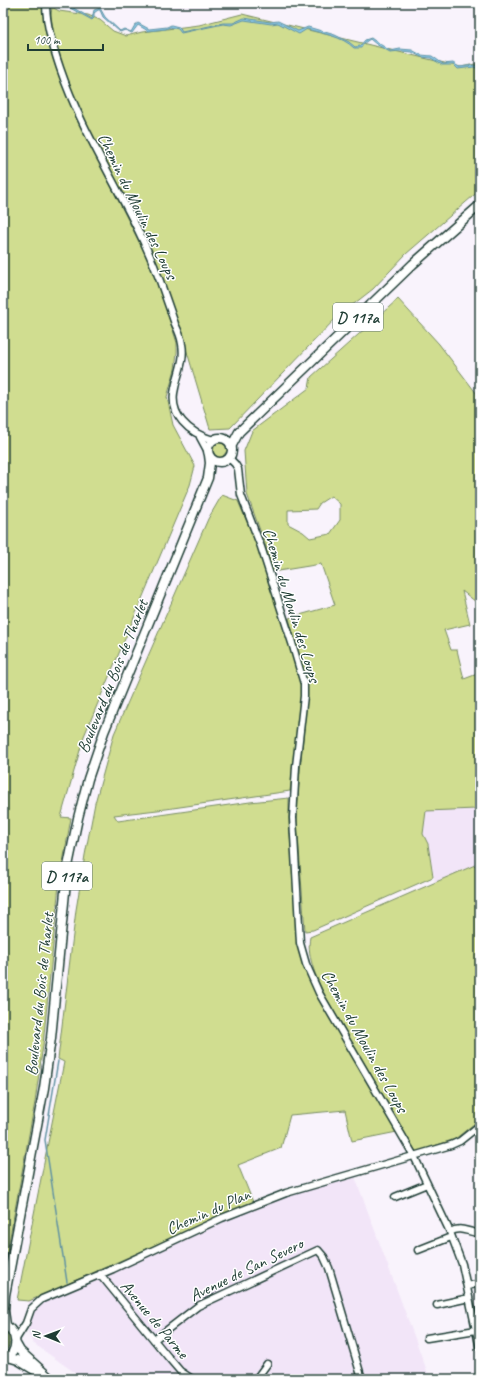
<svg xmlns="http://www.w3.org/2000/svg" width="483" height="1382" viewBox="0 0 483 1382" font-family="Caveat,sans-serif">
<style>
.built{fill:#f2e5f8}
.green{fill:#d0dd90;stroke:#788d62;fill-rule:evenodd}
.water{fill:#8ccaec;stroke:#6092a2}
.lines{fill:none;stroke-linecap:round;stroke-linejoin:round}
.stream{stroke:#6092a2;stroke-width:1.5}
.minor-casing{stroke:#1f3d34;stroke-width:9}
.major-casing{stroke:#1f3d34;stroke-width:11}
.minor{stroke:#fff;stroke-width:6}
.major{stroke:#fff;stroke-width:8}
.labels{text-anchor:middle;stroke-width:3;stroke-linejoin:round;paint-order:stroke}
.shield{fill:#fff;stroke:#627771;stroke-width:1}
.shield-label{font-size:16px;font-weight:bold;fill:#1f3d34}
.street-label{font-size:17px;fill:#1f3d34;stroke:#fff}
</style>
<rect width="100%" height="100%" fill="#f9f3fc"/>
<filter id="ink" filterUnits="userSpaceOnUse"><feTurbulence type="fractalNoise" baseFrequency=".025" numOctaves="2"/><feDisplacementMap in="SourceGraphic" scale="8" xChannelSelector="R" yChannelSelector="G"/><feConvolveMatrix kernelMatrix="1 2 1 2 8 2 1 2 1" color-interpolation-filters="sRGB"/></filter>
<g filter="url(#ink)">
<path class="built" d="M477,808L480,810V864L435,883L428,844L423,834L426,811Z
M355,1177L430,1379H84L33,1343L28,1333L29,1301L253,1202L261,1206L298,1192Z"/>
<path class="green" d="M3,3H42C47,58 68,100 92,148C109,183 127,217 144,252C158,281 167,312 177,343V352L175,369L167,397L173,425L195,466L190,485L84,736L61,817L71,818L59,884L43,1045L35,1102L3,1274Z
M52,7L59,11L88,15L100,20L113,31L126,36L142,32L199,25L242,14L461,67L480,63V190L406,254L373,289L337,317L230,428L210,429L182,335L153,254L96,143L71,92L65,75L54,40L51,15Z
M398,299L439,344L480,398V605L462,591L470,624L444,630L451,650H457L464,679L480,673V810L476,809L426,811L423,834L428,844L433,877L313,930L305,931L297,822L298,794L306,704V683L289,618L335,605L321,564L272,572L266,547L247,494L244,451L252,431L309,388L311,377ZM331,496L340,504V520L330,534L310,538L303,532L288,524V510L316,509L320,503Z
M218,442L224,444L228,449C224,455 219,464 213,455L214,445Z
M222,495L238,501L258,548L303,687L290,791L166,809L114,815L118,821L250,802L289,798V825L301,958L316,994L397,1132L352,1141L345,1110L290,1115L281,1148L238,1165L253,1202L29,1301L17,1300L64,1062L58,1059L76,910L85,855L95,803L114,734L208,519Z
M480,864V1119L455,1139L416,1152L327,999C318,982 306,957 310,937L475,865Z
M3,1329C12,1336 12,1346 3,1353Z"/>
<path class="water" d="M55,3H58L60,5L72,7L92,19L94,10L100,8L105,17L120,31L124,29L131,32L135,25L138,23L149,29L167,27L171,25L179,27L182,32L223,23H233L244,18L270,22L278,21L298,31L308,27L335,35L349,42L355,47L360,46L365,40L371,38C377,43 384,46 390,51L400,49L412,50L421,55L432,56L443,64L453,63L459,67L475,65L480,69V70L474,67L458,69L454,65H442L431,58L421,57L412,52L401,51L390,52C383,48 376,45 370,39L364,43L361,48H354C342,36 323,34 307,29L299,34L297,33L278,23L271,24L244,20L231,25L223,24L181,33L178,29L170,27L166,29L148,31L138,25L132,33L125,30L120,32L103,17L100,10H98L94,13V18L92,20L70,8H60Z"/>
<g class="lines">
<path class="stream" d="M58,1061L45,1140L67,1282"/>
<defs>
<path id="minor" d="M46,3C46,25 53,47 60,68C85,142 133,207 160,281C165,295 170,310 175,324C178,330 181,337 182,344C185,360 178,373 175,388C168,415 189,433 213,440
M200,437L207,450
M229,458L235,464L238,469L241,495L261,547L292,643L304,684V696L296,766L293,818L300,943L306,964L319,993L414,1156L450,1232L462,1264L480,1349
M395,1197L427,1184
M450,1232C462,1225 467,1233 480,1233
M418,1250L451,1237
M100,1274L168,1357L180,1371L192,1379
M468,1286L480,1283
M437,1305L469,1298
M427,1338L476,1330
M16,1339L26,1323L31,1309L42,1299L113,1269L222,1218L286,1193L451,1145L460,1141L480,1125
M154,1340L198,1306L318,1250L324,1257L329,1268L362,1379
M256,1379L267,1364"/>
<path id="major" d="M208 450a12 12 0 1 1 24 0a12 12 0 1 1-24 0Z
M231,447L239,432L413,264L480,205
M3,1324C19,1331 20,1353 3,1360
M6,1325L4,1311L5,1295L44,1088L51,1038L67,871L78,818L88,779L104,732L208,478L210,463L209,455
M16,1344L20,1351L51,1379
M8,1357L18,1360L41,1374"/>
</defs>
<use href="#minor" class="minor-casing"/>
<use href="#major" class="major-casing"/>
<use href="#minor" class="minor"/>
<use href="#major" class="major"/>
</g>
</g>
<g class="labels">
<g class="shield">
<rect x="333" y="303" width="50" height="28" rx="3"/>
<rect x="42" y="862" width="50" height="28" rx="3"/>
</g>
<g class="shield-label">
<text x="358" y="323">D 117a</text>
<text x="67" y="882">D 117a</text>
</g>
<g class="street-label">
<text transform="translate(138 206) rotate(64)" y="6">Chemin du Moulin des Loups</text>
<text transform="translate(292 605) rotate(73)" y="6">Chemin du Moulin des Loups</text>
<text transform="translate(112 676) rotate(-68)" y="6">Boulevard du Bois de Tharlet</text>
<text transform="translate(39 994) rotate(-84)" y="6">Boulevard du Bois de Tharlet</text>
<text transform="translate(365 1041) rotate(61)" y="6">Chemin du Moulin des Loups</text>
<text transform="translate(208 1211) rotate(-24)" y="6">Chemin du Plan</text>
<text transform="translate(246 1269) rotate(-26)" y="6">Avenue de San Severo</text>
<text transform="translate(155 1319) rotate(50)" y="6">Avenue de Parme</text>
</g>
</g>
<rect width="483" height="1382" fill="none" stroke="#fff" stroke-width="16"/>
<rect x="8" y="8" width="467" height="1366" fill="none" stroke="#1f3d34" stroke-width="1.5" filter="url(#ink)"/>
<g transform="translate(46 1336) rotate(271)" stroke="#ffffff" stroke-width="3" paint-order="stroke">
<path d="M0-3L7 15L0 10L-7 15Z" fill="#1f3d34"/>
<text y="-6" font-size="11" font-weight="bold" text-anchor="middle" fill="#1f3d34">N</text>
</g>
<path d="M28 44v6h75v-6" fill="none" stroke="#1f3d34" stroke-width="2"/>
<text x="34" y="44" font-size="12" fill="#1f3d34" stroke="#ffffff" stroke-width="3" paint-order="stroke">100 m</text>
</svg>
